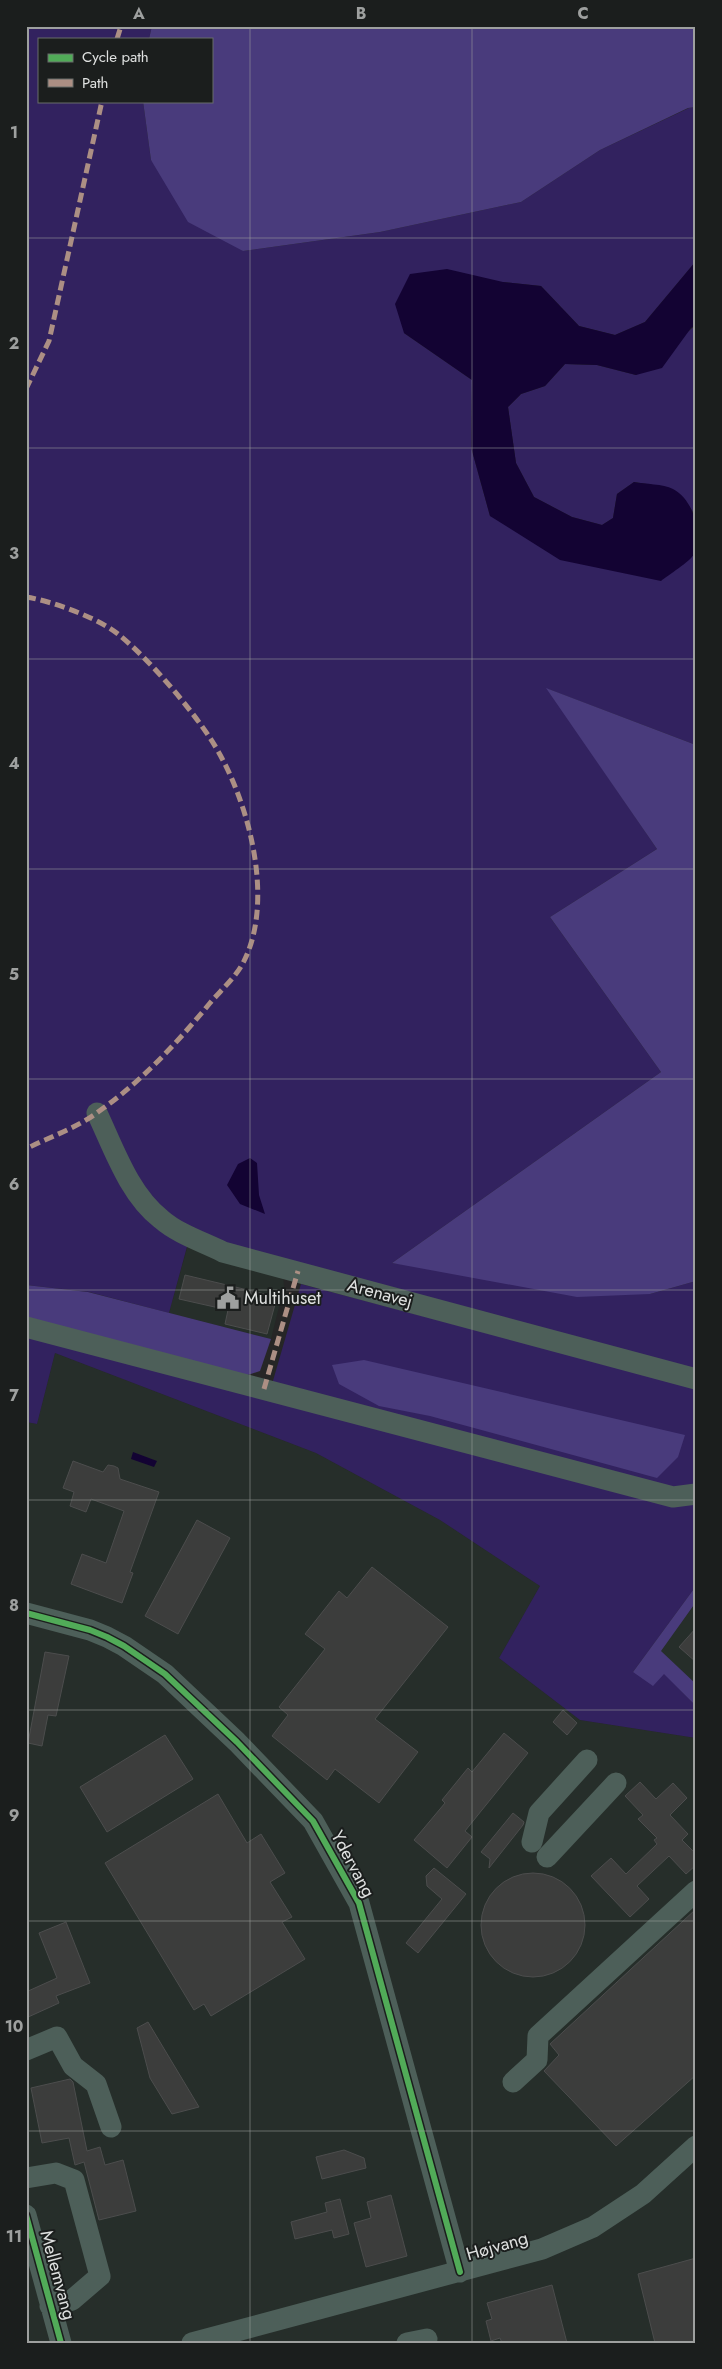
<svg xmlns="http://www.w3.org/2000/svg" width="722" height="2369" viewBox="0 0 722 2369" font-family="Jost,sans-serif">
<style>
.built{fill:#262e2a}
.green{fill:#32225f}
.forest{fill:#493b7c}
.water{fill:#130333}
.building{fill:#3c3d3c;stroke:#4c4d4d}
.lines{fill:none;stroke-linecap:round;stroke-linejoin:round}
.minor{stroke:#4d5f59;stroke-width:21}
.quiet{stroke:#ac8f84;stroke-width:5;stroke-dasharray:10 5;stroke-linecap:butt}
.cycleway-casing{stroke:#1b1e1d;stroke-width:9}
.cycleway{stroke:#51ab58;stroke-width:6}
.grid{fill:none;stroke:#9ea09f;stroke-width:1;stroke-opacity:0.55}
.labels{text-anchor:middle;stroke-width:4;stroke-linejoin:round;paint-order:stroke}
.street-label{font-size:18px;fill:#dfe1e0;stroke:#1b1e1d}
.poi-label{font-size:18px;fill:#dfe1e0;stroke:#1b1e1d;text-anchor:start}
.neatline{fill:none;stroke:#9ea09f;stroke-width:2}
.grid-label{font-size:16px;text-anchor:middle;font-weight:bold;fill:#9ea09f}
</style>
<rect width="100%" height="100%" fill="#262626"/>
<path class="built" d="M189,1241L283,1273L284,1287L271,1339L169,1313Z
M55,1353L316,1453L440,1520L540,1586L499,1658L580,1720L696,1738V2343H26V1422L37,1424Z
M696,1602V1684L660,1651Z"/>
<path class="green" d="M26,26H152L149,39H39V101H143L151,160L243,251L380,232L521,202L600,150L689,108L696,107V261L645,322L615,335L579,326L541,286L503,282L404,333L472,380L471,447L490,516L693,556L696,546V745L548,689L657,849L550,917L661,1072L392,1263L650,1294L696,1281V1369L237,1251L191,1232L169,1313L89,1292L26,1285Z
M696,325V518C682,487 664,487 634,482L617,494L613,518L602,525L572,517L534,497L516,463L508,407L521,394L545,386L565,364L597,365L636,375Z
M301,1284L696,1388V1586L633,1672L664,1673L696,1706V1738L580,1720L499,1658L540,1586L440,1520L316,1453L55,1353L37,1424L26,1422V1339L34,1336L268,1398Z"/>
<path class="forest" d="M152,26H696V107L688,108L600,150L521,202L380,232L243,251L188,222L151,160L143,101H211V39H149Z
M546,688L696,745V1281L650,1294L577,1297L392,1263L661,1072L550,917L657,849Z
M26,1285L88,1292L271,1339L260,1371L242,1377L32,1325L26,1316Z
M364,1360L685,1435L678,1457L657,1478L430,1416L379,1406L339,1384L332,1365Z
M696,1586V1602L661,1651L696,1684V1706L664,1674L653,1686L633,1672Z"/>
<path class="water" d="M696,261V325L691,328L662,368L636,375L597,365L565,364L545,386L521,394L508,407L516,463L534,497L572,517L602,525L613,518L617,494L634,482C645,484 663,484 673,489C693,499 703,533 694,554C690,562 668,575 661,581L560,560L490,516L471,447L472,380L404,333L395,304L410,274L447,269L503,282L541,286L579,326L615,335L645,322Z
M250,1158L257,1163L259,1195L265,1214L240,1204L227,1185L238,1164Z
M133,1452L157,1461L154,1467L131,1459Z"/>
<path class="building" d="M185,1275L277,1297L267,1334L225,1324L228,1310L179,1299Z
M73,1461L103,1472L108,1465L114,1466L118,1468L120,1479L159,1492L130,1572L133,1573L122,1603L71,1584L82,1554L106,1563L124,1511L91,1499L86,1512L70,1506L74,1492L63,1488Z
M197,1520L230,1538L178,1634L145,1616Z
M372,1567L448,1627L375,1719L418,1752L379,1803L335,1769L327,1780L272,1736L288,1715L279,1707L325,1649L305,1634L339,1591L347,1598Z
M696,1628V1662L679,1647Z
M45,1652L69,1656L56,1716L48,1715L42,1746L28,1743Z
M563,1710L577,1723L567,1735L553,1722Z
M504,1733L528,1753L465,1831L472,1837L447,1868L414,1840L445,1803L442,1800L468,1768L472,1772Z
M165,1735L193,1779L107,1832L80,1787Z
M640,1782L656,1799L673,1783L687,1798L670,1815L688,1834L682,1840L696,1854V1865L686,1874L669,1856L637,1886L649,1899L630,1917L591,1876L611,1858L626,1874L657,1844L654,1840L657,1838L638,1819L643,1815L625,1796Z
M218,1794L247,1843L261,1834L285,1873L270,1882L292,1917L282,1922L305,1959L211,2016L204,2004L194,2010L105,1863Z
M513,1813L524,1822L523,1825L489,1868L490,1859L481,1852Z
M434,1868L466,1894L418,1953L406,1943L442,1899L427,1886L426,1876Z
M481 1925a52 52 0 1 1 104 0a52 52 0 1 1-104 0Z
M696,1909V2075L616,2146L544,2071L559,2055L550,2044Z
M66,1922L90,1983L56,1996L59,2003L26,2018V1992L57,1978L39,1933Z
M148,2022L199,2107L172,2114L150,2078L137,2028Z
M70,2079L73,2082L87,2151L100,2147L105,2165L123,2160L136,2211L99,2220L84,2162L75,2165L69,2138L42,2143L31,2088Z
M344,2150L364,2158L366,2168L322,2179L316,2157Z
M391,2195L407,2256L366,2267L354,2223L371,2218L367,2202Z
M340,2199L349,2234L334,2238L332,2230L295,2239L291,2222L327,2212L325,2203Z
M696,2258V2343H655L638,2274Z
M552,2285L567,2343H502L500,2338L491,2341L486,2321L492,2319L487,2303Z"/>
<g class="lines">
<path class="minor" d="M97,1113C114,1149 129,1194 161,1219C178,1234 203,1242 223,1252L696,1379
M26,1327L673,1497L696,1494
M26,1613L90,1630L107,1637L124,1646L165,1674L237,1742L313,1821L359,1903L460,2272
M532,1842L539,1813L587,1760
M547,1857L616,1783
M26,2050L57,2037L73,2066L96,2084L111,2127
M513,2082L537,2060L538,2036L696,1891
M26,2178L56,2173L74,2180L100,2276L72,2300L50,2306
M26,2215L61,2343
M192,2343L542,2249L593,2227L643,2194L696,2146
M407,2343L427,2339"/>
<path class="quiet" d="M117,39L121,26
M26,389L49,341L102,101
M26,597C52,601 98,618 118,634C148,658 189,706 210,738C247,794 276,897 244,961C237,976 221,990 210,1003C177,1043 141,1082 98,1112C77,1128 49,1137 26,1149
M264,1389L298,1271"/>
<defs>
<path id="cycleway" d="M26,1613L90,1630L107,1637L124,1646L165,1674L237,1742L313,1821L359,1903L460,2272
M26,2215L61,2343"/>
</defs>
<use href="#cycleway" class="cycleway-casing"/>
<use href="#cycleway" class="cycleway"/>
</g>
<path class="grid" d="M250,26V2343M472,26V2343M26,238H696M26,448H696M26,659H696M26,869H696M26,1079H696M26,1290H696M26,1500H696M26,1710H696M26,1921H696M26,2131H696"/>
<defs>
<symbol id="civic-bare" viewBox="-9 -9 18 18"><path d="M-.6-6.5H3V-4.5H.6V-3L4-1V1h2V6H-6V1h2V-1L-.6-3ZM-1.2 2.5V6h2.4V2.5Z" fill="#9ea09f" stroke="#1b1e1d" stroke-width="2.5" paint-order="stroke"/></symbol>
</defs>
<g fill-rule="evenodd">
<use href="#civic-bare" x="212" y="1282" width="32" height="32"/>
</g>
<g class="labels">
<g class="street-label">
<text transform="translate(380 1293) rotate(15)" y="6">Arenavej</text>
<text transform="translate(353 1864) rotate(62)" y="6">Ydervang</text>
<text transform="translate(497 2246) rotate(-16)" y="6">Højvang</text>
<text transform="translate(58 2275) rotate(75)" y="6">Mellemvang</text>
</g>
<g class="poi-label">
<text x="244" y="1304">Multihuset</text>
</g>
</g>
<rect width="722" height="2369" fill="none" stroke="#1b1e1d" stroke-width="55"/>
<rect x="38" y="38" width="175" height="65" fill="#1b1e1d" stroke="#696c6b"/>
<rect x="48" y="54" width="25" height="8" fill="#51ab58" stroke="#696c6b"/>
<text x="82" y="62" font-size="15" fill="#dfe1e0">Cycle path</text>
<rect x="48" y="79" width="25" height="8" fill="#ac8f84" stroke="#696c6b"/>
<text x="82" y="88" font-size="15" fill="#dfe1e0">Path</text>
<rect x="28" y="28" width="666" height="2314" class="neatline"/>
<g class="grid-label">
<text x="139" y="19">A</text>
<text x="361" y="19">B</text>
<text x="583" y="19">C</text>
<text x="14" y="138">1</text>
<text x="14" y="349">2</text>
<text x="14" y="559">3</text>
<text x="14" y="769">4</text>
<text x="14" y="980">5</text>
<text x="14" y="1190">6</text>
<text x="14" y="1401">7</text>
<text x="14" y="1611">8</text>
<text x="14" y="1821">9</text>
<text x="14" y="2032">10</text>
<text x="14" y="2242">11</text>
</g>
</svg>
